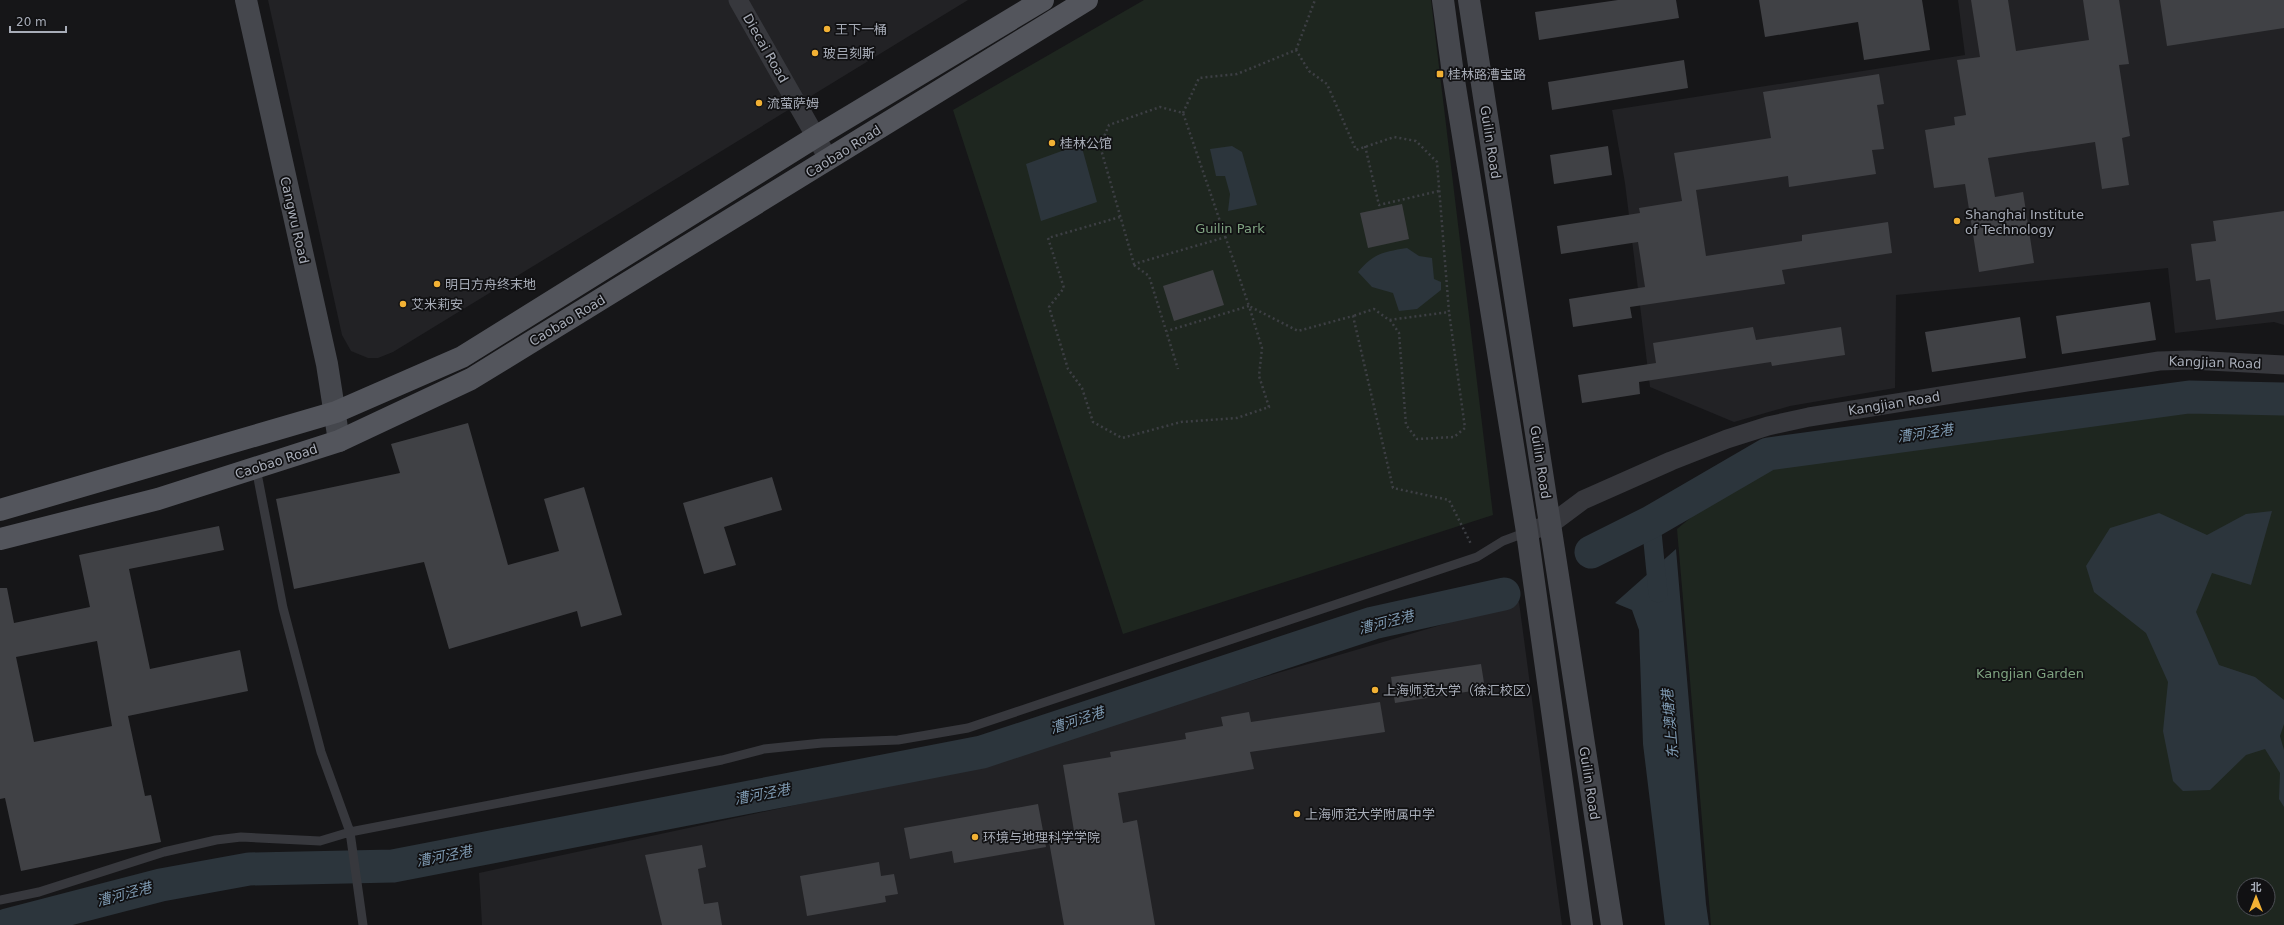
<svg xmlns="http://www.w3.org/2000/svg" width="2284" height="925" viewBox="0 0 2284 925" font-family="'DejaVu Sans','Noto Sans SC',sans-serif">
<style>
.built{fill:#222225}
.green{fill:#1e261f;fill-rule:evenodd}
.water{fill:#2c353c}
.lines{fill:none;stroke-linecap:round;stroke-linejoin:round}
.canal{stroke:#2c353c;stroke-width:19}
.river{stroke:#2c353c;stroke-width:33}
.building{fill:#404145;fill-rule:evenodd}
.path{stroke:#3d3f44;stroke-width:2.5;stroke-dasharray:2 3;stroke-linecap:butt}
.lane{stroke:#37383d;stroke-width:9}
.street{stroke:#37383d;stroke-width:19}
.secondary{stroke:#45474d;stroke-width:22}
.primary{stroke:#53555c;stroke-width:22}
.poi-dot{fill:#f2b134;stroke:#111113;stroke-width:1.5}
.labels{text-anchor:middle;stroke-width:3.5;stroke-linejoin:round;paint-order:stroke}
.poi-label{font-size:13px;fill:#a8adb8;stroke:#111113;text-anchor:start}
.street-label{font-size:13px;fill:#a8adb8;stroke:#111113}
.park-label{font-size:13px;fill:#7fa381;stroke:#111113}
.water-label{font-size:14px;font-style:italic;fill:#7f9bb3;stroke:#111113}
</style>
<rect width="100%" height="100%" fill="#161618"/>
<path class="built" d="M268,0H968L393,352L378,358H368L351,351L342,335Z
M1958,0H2284V325L2274,322L2175,333L2168,268L1896,295L1895,388L1790,406L1734,422L1650,387L1625,183L1612,110L1965,55Z
M1519,602L1562,925H482L479,873L921,778Z"/>
<path class="green" d="M1144,0H1431L1493,515L1123,634L953,110Z
M2189,397L2284,399V925H1711L1677,529L1768,454ZM2244,885H2268V909H2244Z"/>
<path class="water" d="M1081,144L1097,202L1041,221L1026,164Z
M1232,146L1242,152L1257,205L1228,211L1230,194L1225,176H1216L1210,149Z
M1407,248L1419,256L1432,258L1434,279L1441,282V290L1417,309L1399,311L1393,293L1372,287L1358,272C1374,253 1383,252 1407,248Z
M2272,511L2251,585L2212,573L2196,612L2219,665L2255,677L2284,700V724L2280,736L2284,750V807L2279,799L2280,773L2265,749L2246,755L2210,790L2183,791L2173,781L2163,731L2168,682L2146,633L2094,592L2086,566L2110,528L2159,513L2207,535L2246,514Z
M1676,549L1706,904L1709,925H1665L1643,744L1639,630L1632,610L1615,603Z"/>
<g class="lines">
<path class="canal" d="M1651,522L1658,593"/>
<path class="river" d="M1591,552L1651,522L1768,454L2189,397L2284,399
M7,925L161,885L249,869L393,866L982,752L1373,623L1504,594"/>
</g>
<path class="building" d="M1618,0H1676L1679,18L1539,40L1535,12Z
M1759,0H1922L1930,50L1864,60L1858,22L1765,37Z
M1971,0H2008L2016,51L2089,40L2083,0H2119L2129,64L2119,65L2130,136L2122,138L2129,185L2102,189L2095,142L1988,158L1995,197L2023,192L2034,263L1979,272L1965,184L1934,188L1925,130L1955,125L1954,117L1966,115L1957,60L1980,57Z
M2160,0H2284V28L2167,46Z
M1684,60L1688,88L1552,110L1548,82Z
M1879,74L1884,104L1877,105L1884,149L1872,150L1876,174L1789,187L1788,176L1696,190L1706,256L1802,241V235L1888,222L1892,253L1782,270L1785,284L1630,307L1632,318L1573,327L1569,299L1645,287L1638,242L1561,254L1557,226L1640,213L1639,208L1682,201L1674,153L1771,138L1763,92Z
M1608,146L1612,175L1554,184L1550,155Z
M1402,204L1409,239L1368,248L1360,213Z
M2284,211V311L2216,320L2210,279L2196,281L2191,244L2216,241L2213,221Z
M1213,270L1224,305L1174,321L1163,286Z
M2150,302L2156,340L2062,354L2056,316Z
M2020,317L2026,358L1932,372L1925,332Z
M1753,327L1756,340L1841,327L1845,355L1772,366L1771,362L1639,382L1640,394L1582,403L1578,375L1656,363L1653,343Z
M468,423L508,565L559,551L544,499L584,487L622,615L581,627L577,611L449,649L424,562L294,589L276,499L400,473L391,444Z
M772,477L782,510L724,527L736,565L704,574L683,503Z
M219,526L224,550L129,569L150,669L240,650L248,691L128,716L145,796L151,795L161,842L21,871L5,798L0,799V588H7L14,623L90,607L79,555ZM97,641L112,726L34,742L16,657Z
M1481,664L1485,689L1395,703L1391,677Z
M1380,702L1385,732L1250,752L1254,769L1118,793L1123,823L1137,820L1155,925H1064L1048,836L1074,831L1063,765L1111,757L1110,752L1186,739L1185,733L1223,726L1221,717L1249,712L1251,722Z
M1038,804L1046,847L954,863L952,851L910,859L904,828Z
M702,845L706,867L698,869L704,904L718,902L722,925H662L645,855Z
M879,862L881,876L894,874L898,894L885,896L886,902L807,916L800,876Z"/>
<g class="lines">
<path class="path" d="M1296,50L1315,0
M1183,113L1199,78L1237,74L1296,50L1309,71L1327,84L1356,150L1394,137L1416,141L1437,162L1449,312L1389,320L1374,309L1353,316
M1365,146L1379,205L1439,191
M1120,217L1048,238L1064,288L1049,307L1068,369L1082,388L1093,422L1122,438L1181,422L1237,418L1269,407L1259,376L1262,348L1249,306L1167,331
M1226,237L1134,264L1100,146L1109,125L1160,107L1183,113L1249,306L1298,331L1353,316L1393,488L1449,500L1471,544
M1134,265L1149,276L1178,369
M1390,320L1399,333L1406,425L1417,439L1454,437L1465,428L1449,312"/>
<path class="lane" d="M256,468L283,608L321,752L350,832L722,760L764,749L822,743L898,740L968,728L1477,557L1503,541L1527,532
M0,900L39,892L164,852L216,840L241,837L320,841L350,832L363,925"/>
<path class="street" d="M738,0L829,160
M1527,532L1551,524L1583,500L1671,461L1727,439L1768,426L1809,417L2159,361L2191,360L2284,365"/>
<path class="secondary" d="M246,0L327,364L339,441
M1443,0L1453,74L1527,532L1582,925
M1469,0L1612,925"/>
<path class="primary" d="M0,510L336,412L462,357L817,136L1043,0
M0,539L158,499L339,441L471,379L1087,0"/>
</g>
<g class="poi-dot">
<circle cx="827" cy="29" r="4"/>
<circle cx="815" cy="53" r="4"/>
<rect x="1436" y="70" width="8" height="8" rx="2"/>
<circle cx="759" cy="103" r="4"/>
<circle cx="1052" cy="143" r="4"/>
<circle cx="1957" cy="221" r="4"/>
<circle cx="437" cy="284" r="4"/>
<circle cx="403" cy="304" r="4"/>
<circle cx="1375" cy="690" r="4"/>
<circle cx="1297" cy="814" r="4"/>
<circle cx="975" cy="837" r="4"/>
</g>
<g class="labels">
<g class="poi-label">
<text x="835" y="34">王下一桶</text>
<text x="823" y="58">玻吕刻斯</text>
<text x="1448" y="79">桂林路漕宝路</text>
<text x="767" y="108">流萤萨姆</text>
<text x="1060" y="148">桂林公馆</text>
<text x="1965" y="219">Shanghai Institute<tspan x="1965" dy="15">of Technology</tspan></text>
<text x="445" y="289">明日方舟终末地</text>
<text x="411" y="309">艾米莉安</text>
<text x="1383" y="695">上海师范大学（徐汇校区）</text>
<text x="1305" y="819">上海师范大学附属中学</text>
<text x="983" y="842">环境与地理科学学院</text>
</g>
<g class="street-label">
<text transform="translate(766 48) rotate(60)" y="5">Diecai Road</text>
<text transform="translate(1491 142) rotate(81)" y="5">Guilin Road</text>
<text transform="translate(843 151) rotate(-32)" y="5">Caobao Road</text>
<text transform="translate(295 220) rotate(77)" y="5">Cangwu Road</text>
<text transform="translate(567 320) rotate(-31)" y="5">Caobao Road</text>
<text transform="translate(2215 362) rotate(2)" y="5">Kangjian Road</text>
<text transform="translate(1894 403) rotate(-9)" y="5">Kangjian Road</text>
<text transform="translate(276 461) rotate(-18)" y="5">Caobao Road</text>
<text transform="translate(1541 462) rotate(81)" y="5">Guilin Road</text>
<text transform="translate(1590 783) rotate(81)" y="5">Guilin Road</text>
</g>
<g class="park-label">
<text x="1230" y="233">Guilin Park</text>
<text x="2030" y="678">Kangjian Garden</text>
</g>
<g class="water-label">
<text transform="translate(1925 433) rotate(-8)" y="5">漕河泾港</text>
<text transform="translate(1386 622) rotate(-14)" y="5">漕河泾港</text>
<text transform="translate(1077 720) rotate(-18)" y="5">漕河泾港</text>
<text transform="translate(1670 724) rotate(-95)" y="5">东上澳塘港</text>
<text transform="translate(762 794) rotate(-11)" y="5">漕河泾港</text>
<text transform="translate(444 856) rotate(-11)" y="5">漕河泾港</text>
<text transform="translate(124 894) rotate(-15)" y="5">漕河泾港</text>
</g>
</g>
<g transform="translate(2256 897)"><circle r="19" fill="#111113" stroke="#4d4f55"/>
<path d="M0-3L7 15L0 10L-7 15Z" fill="#f2b134"/>
<text y="-6" font-size="11" font-weight="bold" text-anchor="middle" fill="#a8adb8">北</text>
</g>
<path d="M10 26v6h56v-6" fill="none" stroke="#a8adb8" stroke-width="2"/>
<text x="16" y="26" font-size="12" fill="#a8adb8" stroke="#111113" stroke-width="3" paint-order="stroke">20 m</text>
</svg>
